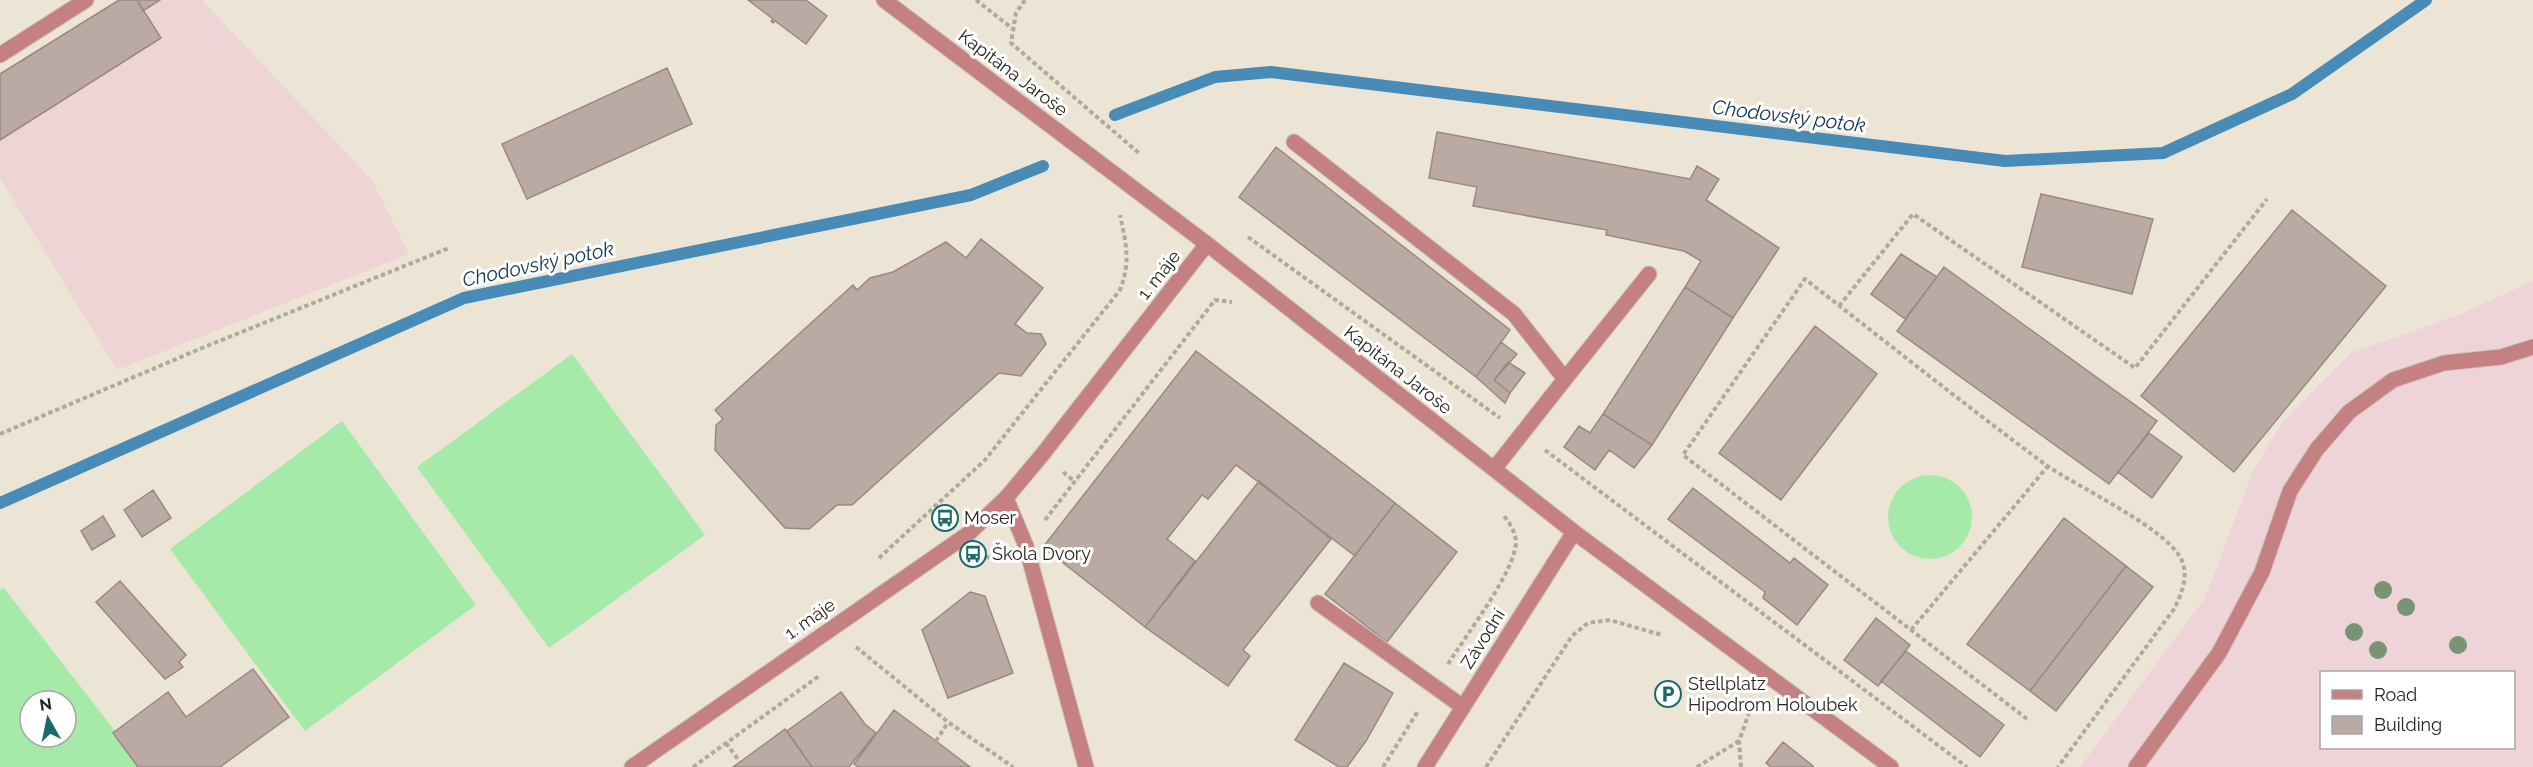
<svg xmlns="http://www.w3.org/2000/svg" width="2533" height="767" viewBox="0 0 2533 767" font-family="Raleway,sans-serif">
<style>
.commercial{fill:#eed4d9;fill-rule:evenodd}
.education{fill:#efd4d5}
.pitch{fill:#a5eaa9;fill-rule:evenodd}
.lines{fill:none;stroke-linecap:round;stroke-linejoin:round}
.stream{stroke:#498bb7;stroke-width:12}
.building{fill:#bba9a4;stroke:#9a8884;stroke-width:1.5}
.minor-casing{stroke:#c9c2b4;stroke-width:17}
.path{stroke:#b0aa9e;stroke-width:4;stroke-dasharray:4.5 3;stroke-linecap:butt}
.minor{stroke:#c58182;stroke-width:15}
.tree{fill:#789472}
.labels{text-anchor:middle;stroke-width:6;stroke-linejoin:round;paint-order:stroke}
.street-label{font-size:18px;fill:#27241e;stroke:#fff}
.poi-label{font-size:18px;fill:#27241e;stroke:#fff;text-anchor:start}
.water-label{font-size:20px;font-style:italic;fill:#0e3751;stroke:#fff}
</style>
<rect width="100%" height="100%" fill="#ece5d5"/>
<path class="commercial" d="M2533,281V767H2080L2205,598L2253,471L2282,423L2351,353L2456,316ZM2322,672H2514V748H2322Z"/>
<path class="education" d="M118,0H202L372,180L409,254L117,370L0,178V74Z"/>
<path class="pitch" d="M572,354L705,535L549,648L417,467Z
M342,421L476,605L305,731L170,549Z
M1888 517a42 42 0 1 1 84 0a42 42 0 1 1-84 0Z
M4,588L143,767H0V590ZM30,701H66V737H30Z"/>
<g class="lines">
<path class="stream" d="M1115,115L1215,77L1271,72L2005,161L2163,153L2292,94L2426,0
M0,503L464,298L971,195L1043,166"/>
</g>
<path class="building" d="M119,0H137L161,38L0,140V74Z
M137,0H160L143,11Z
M748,0H806L827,16L806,44L775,21L773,23L771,21L773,19Z
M667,68L692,124L527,199L502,144Z
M1437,132L1690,179L1697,166L1719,179L1706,200L1779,248L1733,318L1685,287L1701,261L1684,251L1606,235L1607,230L1473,206L1477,187L1429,178Z
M1276,147L1510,330L1476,377L1239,197Z
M2041,194L2153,219L2132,294L2022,267Z
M2292,210L2386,286L2234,472L2141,396Z
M981,239L1043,288L1015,324L1027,333L1041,334L1046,344L1021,376L999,373L852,505H837L809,529L785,528L715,450L716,425L723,419L715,410L853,285L857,290L870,278L893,272L946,242L966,258Z
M1901,254L1937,277L1905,319L1871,294Z
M1944,267L2157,421L2109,484L1897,331Z
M1685,287L1733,318L1652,445L1603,414Z
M1815,326L1877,374L1781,500L1719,453Z
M1501,342L1517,354L1494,380L1510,393L1505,403L1476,377Z
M1196,351L1395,503L1355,556L1236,465L1208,499L1202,495L1167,539L1195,561L1145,627L1043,547Z
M1508,362L1525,373L1510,393L1494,380Z
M1603,414L1652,445L1634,468L1609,450L1595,470L1564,447L1579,426L1590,433Z
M2149,433L2182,457L2152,498L2118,472Z
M1259,481L1331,539L1243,650L1250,656L1228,686L1145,627Z
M1693,488L1790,563L1794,558L1828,585L1797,625L1763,598L1765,592L1668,519Z
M153,490L171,518L142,537L124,510Z
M1395,503L1457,552L1387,642L1325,594Z
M103,516L115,536L92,550L81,531Z
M2064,518L2126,566L2030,691L1967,644Z
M2126,566L2153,587L2056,711L2030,691Z
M120,581L186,655L179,662L183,667L165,679L96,602Z
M970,592L985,596L1013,673L948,698L922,630Z
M1876,618L1910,645L1878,686L1844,660Z
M1906,651L2004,725L1980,757L1881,681Z
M1344,663L1393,693L1366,741L1347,767H1339L1295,740Z
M253,669L289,717L220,767H138L113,733L168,692L186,717Z
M841,692L865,724L876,733L849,767H812L787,731Z
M894,710L936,741L970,767H858L854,764Z
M785,729L812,767H733L740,762Z
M1783,742L1813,766V767H1771L1766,763Z"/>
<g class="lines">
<defs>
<path id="minor" d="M884,0L1207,244L1574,532L1891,767
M0,55L86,0
M1294,142L1514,314L1565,379L1494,469
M1565,379L1649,274
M1006,498L1026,546L1086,767
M1318,603L1463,707
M632,767L968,534L1006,498L1042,455L1207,244
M1425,767L1574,532
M2136,767L2219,653L2262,572L2290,491L2317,449L2349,412L2393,380L2444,363L2501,357L2533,347"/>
</defs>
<use href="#minor" class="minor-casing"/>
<path class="path" d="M976,0L1013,29
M1025,0L1016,13L1011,43L1140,154
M1248,237L1500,418
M1839,306L1913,214L2135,368L2267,199
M0,434L202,348L449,248
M1545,450L1967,767
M1063,472L1074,481
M1045,520L1215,300L1232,302
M985,557L1001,559
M879,558L985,460L1120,290C1131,261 1126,244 1120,215
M1911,630L2048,466
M856,647L948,722L1013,767
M1448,664C1464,638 1517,569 1516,541C1515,532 1510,523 1504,516
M2027,719L1683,455L1805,279C1885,341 1965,405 2046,465C2079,488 2162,526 2180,557C2190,574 2182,593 2174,609L2058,767
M936,741L948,722
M726,743L740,762
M693,767L819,676
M1383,767L1418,711
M1486,767L1572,636L1588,623L1610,620L1662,635
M1697,767L1739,741
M1741,767L1739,741L1754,699"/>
<use href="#minor" class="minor"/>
</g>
<g class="tree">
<circle cx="2383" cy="590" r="9"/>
<circle cx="2406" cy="607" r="9"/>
<circle cx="2354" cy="632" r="9"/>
<circle cx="2458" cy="645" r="9"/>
<circle cx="2378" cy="650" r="9"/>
</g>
<defs>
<symbol id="bus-ring" viewBox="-11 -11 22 22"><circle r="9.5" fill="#fff" stroke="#1c6969" stroke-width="1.5"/><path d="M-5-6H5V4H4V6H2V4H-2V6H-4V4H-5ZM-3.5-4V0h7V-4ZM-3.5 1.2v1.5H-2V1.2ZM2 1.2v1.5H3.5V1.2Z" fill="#1c6969"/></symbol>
<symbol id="parking-ring" viewBox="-11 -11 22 22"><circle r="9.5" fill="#fff" stroke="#1c6969" stroke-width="1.5"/><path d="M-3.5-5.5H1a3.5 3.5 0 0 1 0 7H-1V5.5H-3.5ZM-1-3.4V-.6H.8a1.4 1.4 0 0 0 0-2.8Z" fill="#1c6969"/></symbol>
</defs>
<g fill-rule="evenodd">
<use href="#bus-ring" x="930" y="503" width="30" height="30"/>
<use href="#bus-ring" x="958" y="539" width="30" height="30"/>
<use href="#parking-ring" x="1653" y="679" width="30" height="30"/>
</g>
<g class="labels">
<g class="street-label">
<text transform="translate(1013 73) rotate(37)" y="6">Kapitána Jaroše</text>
<text transform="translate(1159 275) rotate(-52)" y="6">1. máje</text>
<text transform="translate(1398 370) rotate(38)" y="6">Kapitána Jaroše</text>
<text transform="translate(810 619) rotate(-35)" y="6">1. máje</text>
<text transform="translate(1483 639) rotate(-58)" y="6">Závodní</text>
</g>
<g class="poi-label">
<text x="964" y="524">Moser</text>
<text x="992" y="560">Škola Dvory</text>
<text x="1688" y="690">Stellplatz<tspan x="1688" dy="21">Hipodrom Holoubek</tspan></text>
</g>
<g class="water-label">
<text transform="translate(1789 116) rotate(7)" y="7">Chodovský potok</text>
<text transform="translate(538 264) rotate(-12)" y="7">Chodovský potok</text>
</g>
</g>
<rect x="2320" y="671" width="195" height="78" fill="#ffffff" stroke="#a9a7a5" stroke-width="1.5"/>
<rect x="2332" y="690" width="30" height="9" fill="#c58182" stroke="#a9a7a5" stroke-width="1.5"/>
<text x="2374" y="701" font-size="18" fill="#27241e">Road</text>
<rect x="2332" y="716" width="30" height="18" fill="#bba9a4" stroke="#a9a7a5" stroke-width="1.5"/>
<text x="2374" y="731" font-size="18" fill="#27241e">Building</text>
<g transform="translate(48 719) rotate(351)"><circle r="28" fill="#ffffff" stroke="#a9a7a5" stroke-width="1.5"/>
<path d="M0-4.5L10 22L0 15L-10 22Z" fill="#1c6969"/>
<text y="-9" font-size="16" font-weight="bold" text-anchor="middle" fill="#27241e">N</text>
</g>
</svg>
